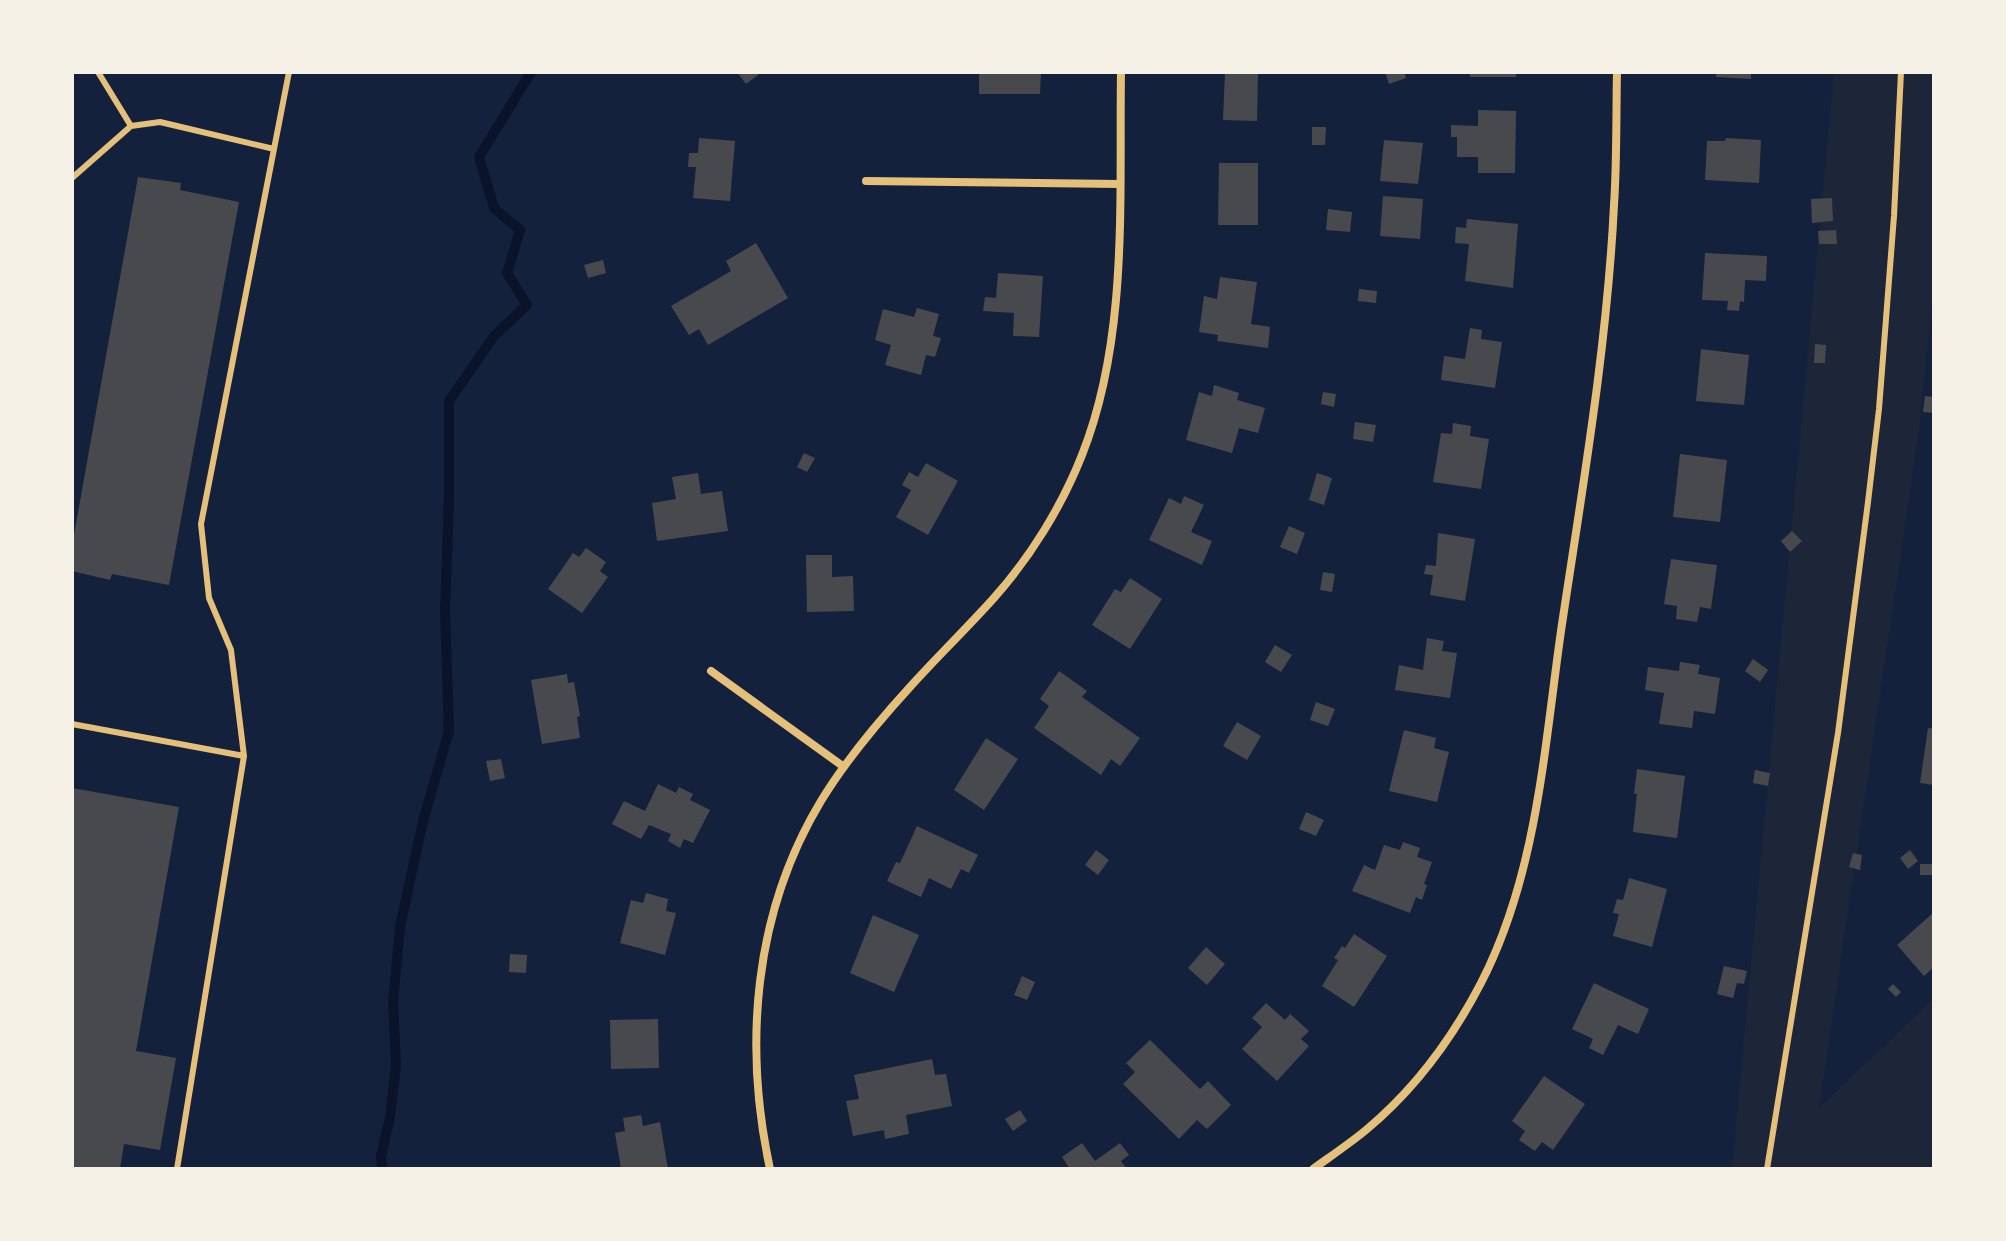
<svg xmlns="http://www.w3.org/2000/svg" width="2006" height="1241" viewBox="0 0 2006 1241" font-family="'IBM Plex Sans',sans-serif">
<style>
.green{fill:#1d2539}
.lines{fill:none;stroke-linecap:round;stroke-linejoin:round}
.stream{stroke:#0b132b;stroke-width:10}
.building{fill:#48494c}
.service{stroke:#e5c07b;stroke-width:6}
.minor{stroke:#e5c07b;stroke-width:8}
</style>
<rect width="100%" height="100%" fill="#14213d"/>
<path class="green" d="M1834,72H1934V285L1919,430L1819,1108L1934,998V1169H1732Z"/>
<g class="lines">
<path class="stream" d="M382,1169L381,1156L390,1117L396,1065L393,1001L400,927L423,821L449,731L445,611L449,499V401L494,336L527,305L507,273L520,230L494,208L479,157L531,72"/>
</g>
<path class="building" d="M737,72H762L746,84Z
M979,72H1041L1040,94H979Z
M1225,72H1258L1257,121L1223,120Z
M1385,72H1404L1406,78L1389,84Z
M1470,72H1516V77H1470Z
M1716,72H1751V79L1716,77Z
M1478,110L1516,111L1515,173H1478V157H1457V137H1451V125L1478,126Z
M1312,127H1326L1325,145H1312Z
M699,138L735,141L730,201L693,198L696,167H688L689,153H698Z
M1726,138L1761,140L1759,183L1705,180L1707,141H1725Z
M1384,140L1423,143L1418,184L1380,181Z
M1219,163H1258V225H1218Z
M138,177L181,183L180,190L239,202L169,585L112,574L110,580L72,571V546Z
M1383,196L1423,199L1420,239L1380,236Z
M1832,198L1833,221L1812,223L1811,199Z
M1328,209L1352,212L1350,232L1326,230Z
M1467,219L1518,224L1513,288L1465,281L1469,244L1455,243L1456,227L1466,228Z
M1836,230L1837,244H1819L1818,231Z
M756,243L788,298L708,345L699,329L689,335L671,306L731,271L726,261Z
M1705,253L1767,256L1766,281L1745,280L1744,302L1740,301L1739,311L1727,310L1728,301L1702,300Z
M603,260L606,273L588,278L584,265Z
M998,273L1043,276L1039,337L1013,336L1014,313L983,311L985,297L996,298Z
M1220,277L1257,282L1251,324L1270,327L1268,348L1217,341L1218,335L1199,332L1204,296L1217,299Z
M1359,289L1377,291L1376,303L1358,301Z
M917,308L939,314L933,336L941,338L935,357L926,355L921,375L885,365L891,345L875,340L883,309L914,317Z
M1470,328L1482,330L1481,339L1502,342L1495,388L1441,380L1444,356L1465,359Z
M1815,344L1826,345L1825,363H1814Z
M1701,349L1749,355L1744,405L1696,401Z
M1214,385L1239,393L1237,400L1265,408L1258,433L1239,428L1232,453L1186,440L1199,392L1212,396Z
M1323,392L1336,394L1334,407L1321,404Z
M1925,396L1934,397V413L1923,412Z
M1355,422L1376,425L1373,442L1353,439Z
M1453,423L1471,426L1470,436L1489,439L1481,489L1433,482L1441,433L1452,434Z
M804,453L815,458L807,472L797,467Z
M1680,454L1727,460L1720,522L1673,517Z
M926,463L958,481L928,535L896,517L911,490L902,485L909,472L918,477Z
M698,473L701,494L722,491L728,531L657,541L652,503L676,499L672,477Z
M1317,473L1332,478L1324,505L1309,500Z
M1184,496L1204,505L1191,532L1212,541L1202,565L1149,540L1169,498L1181,504Z
M1289,526L1305,533L1297,554L1280,547Z
M1792,531L1802,541L1790,552L1781,541Z
M1438,533L1475,539L1465,601L1430,595L1433,575L1424,574L1426,565L1436,566Z
M586,548L606,562L600,571L608,577L582,613L548,589L573,553L579,557Z
M806,555H832V577L853,576L854,611L807,612Z
M1671,559L1717,565L1711,609L1700,607L1697,622L1676,619L1677,606L1664,604Z
M1323,572L1335,574L1332,592L1320,590Z
M1130,578L1162,599L1130,649L1092,625L1115,589L1121,592Z
M1427,638L1444,641L1442,651L1457,653L1450,698L1395,690L1399,665L1423,670Z
M1275,645L1292,655L1281,672L1265,662Z
M1753,659L1768,670L1760,682L1745,671Z
M1680,662L1700,665L1698,674L1720,678L1715,714L1694,711L1692,728L1659,724L1664,693L1645,690L1648,667L1679,671Z
M1059,671L1087,691L1082,697L1140,738L1120,766L1111,759L1101,775L1034,728L1049,706L1040,699Z
M567,674L568,683L574,682L580,716L577,717L580,738L542,744L531,680Z
M1316,702L1335,709L1328,726L1310,720Z
M1237,722L1261,736L1247,760L1223,746Z
M1928,728L1934,729V785L1920,783Z
M1404,730L1436,738L1434,748L1449,752L1437,802L1389,791Z
M986,738L1018,759L984,810L954,790Z
M501,759L505,778L490,781L486,761Z
M1637,769L1685,776L1677,838L1633,832L1637,794H1634Z
M1755,770L1770,773L1768,786L1753,783Z
M658,784L676,793L679,787L693,794L690,800L710,810L693,843L684,839L680,848L668,841L671,834L649,825L641,839L612,824L624,801L645,811Z
M72,788L179,807L136,1051L176,1058L160,1150L124,1144L120,1169H72Z
M1306,812L1324,820L1316,836L1299,829Z
M917,826L978,855L969,873L961,869L951,889L929,878L921,897L887,881L896,862L900,863Z
M1403,842L1420,848L1417,857L1432,862L1424,884L1427,885L1422,900L1416,897L1410,913L1352,891L1364,865L1375,870L1384,845L1400,850Z
M1096,850L1109,860L1098,875L1085,865Z
M1910,850L1918,861L1908,869L1900,858Z
M1853,853L1862,855L1860,870L1849,867Z
M1920,864H1934V875H1920Z
M1629,878L1667,889L1652,947L1613,936L1619,914L1613,913L1617,899L1623,900Z
M646,893L668,899L666,911L676,913L665,955L620,943L631,900L643,903Z
M1934,912V967L1924,976L1897,945Z
M873,915L919,935L894,992L850,973Z
M1354,934L1387,956L1354,1007L1322,986L1338,960L1334,958L1342,946L1345,948Z
M1206,947L1225,964L1207,985L1188,968Z
M510,954L527,955L526,973L509,972Z
M1724,966L1747,971L1744,984L1737,983L1733,998L1717,994Z
M1022,976L1035,982L1027,1000L1014,995Z
M1594,983L1649,1009L1638,1034L1618,1025L1603,1055L1589,1048L1593,1039L1572,1029Z
M1893,984L1901,992L1896,997L1888,989Z
M1266,1003L1285,1020L1290,1014L1309,1031L1301,1039L1309,1046L1277,1081L1242,1049L1262,1027L1252,1018Z
M658,1019L659,1068L611,1069L610,1020Z
M1150,1040L1200,1089L1208,1081L1231,1105L1207,1129L1197,1120L1179,1139L1123,1084L1135,1072L1126,1063Z
M932,1059L935,1075L946,1074L952,1106L906,1115L909,1134L885,1139L884,1130L853,1136L846,1101L859,1099L854,1075Z
M1544,1076L1585,1104L1553,1150L1542,1142L1535,1151L1519,1140L1525,1131L1512,1121Z
M1020,1110L1027,1121L1013,1131L1005,1119Z
M641,1115L643,1126L660,1122L668,1169H621L615,1133L625,1131L623,1118Z
M1082,1143L1095,1161L1120,1143L1129,1155L1121,1161L1127,1169H1070L1062,1157Z"/>
<g class="lines">
<path class="service" d="M98,72L131,126
M72,178L131,126L160,122L274,149
M72,724L244,756L231,650L209,598L201,524L289,72
M177,1169L244,756
M1767,1169L1838,733L1868,502L1879,409L1894,216L1901,72"/>
<path class="minor" d="M866,181L1119,184
M711,671L844,767
M770,1169C743,1044 754,912 821,801C846,760 878,722 910,687C937,657 966,629 993,599C1030,558 1062,506 1082,455C1129,337 1119,198 1121,72
M1313,1169C1331,1156 1349,1144 1366,1130C1414,1090 1453,1037 1481,983C1537,874 1544,750 1561,631C1582,490 1607,348 1614,205C1617,161 1616,116 1617,72"/>
</g>
<rect width="2006" height="1241" fill="none" stroke="#f6f1e7" stroke-width="148"/>
</svg>
